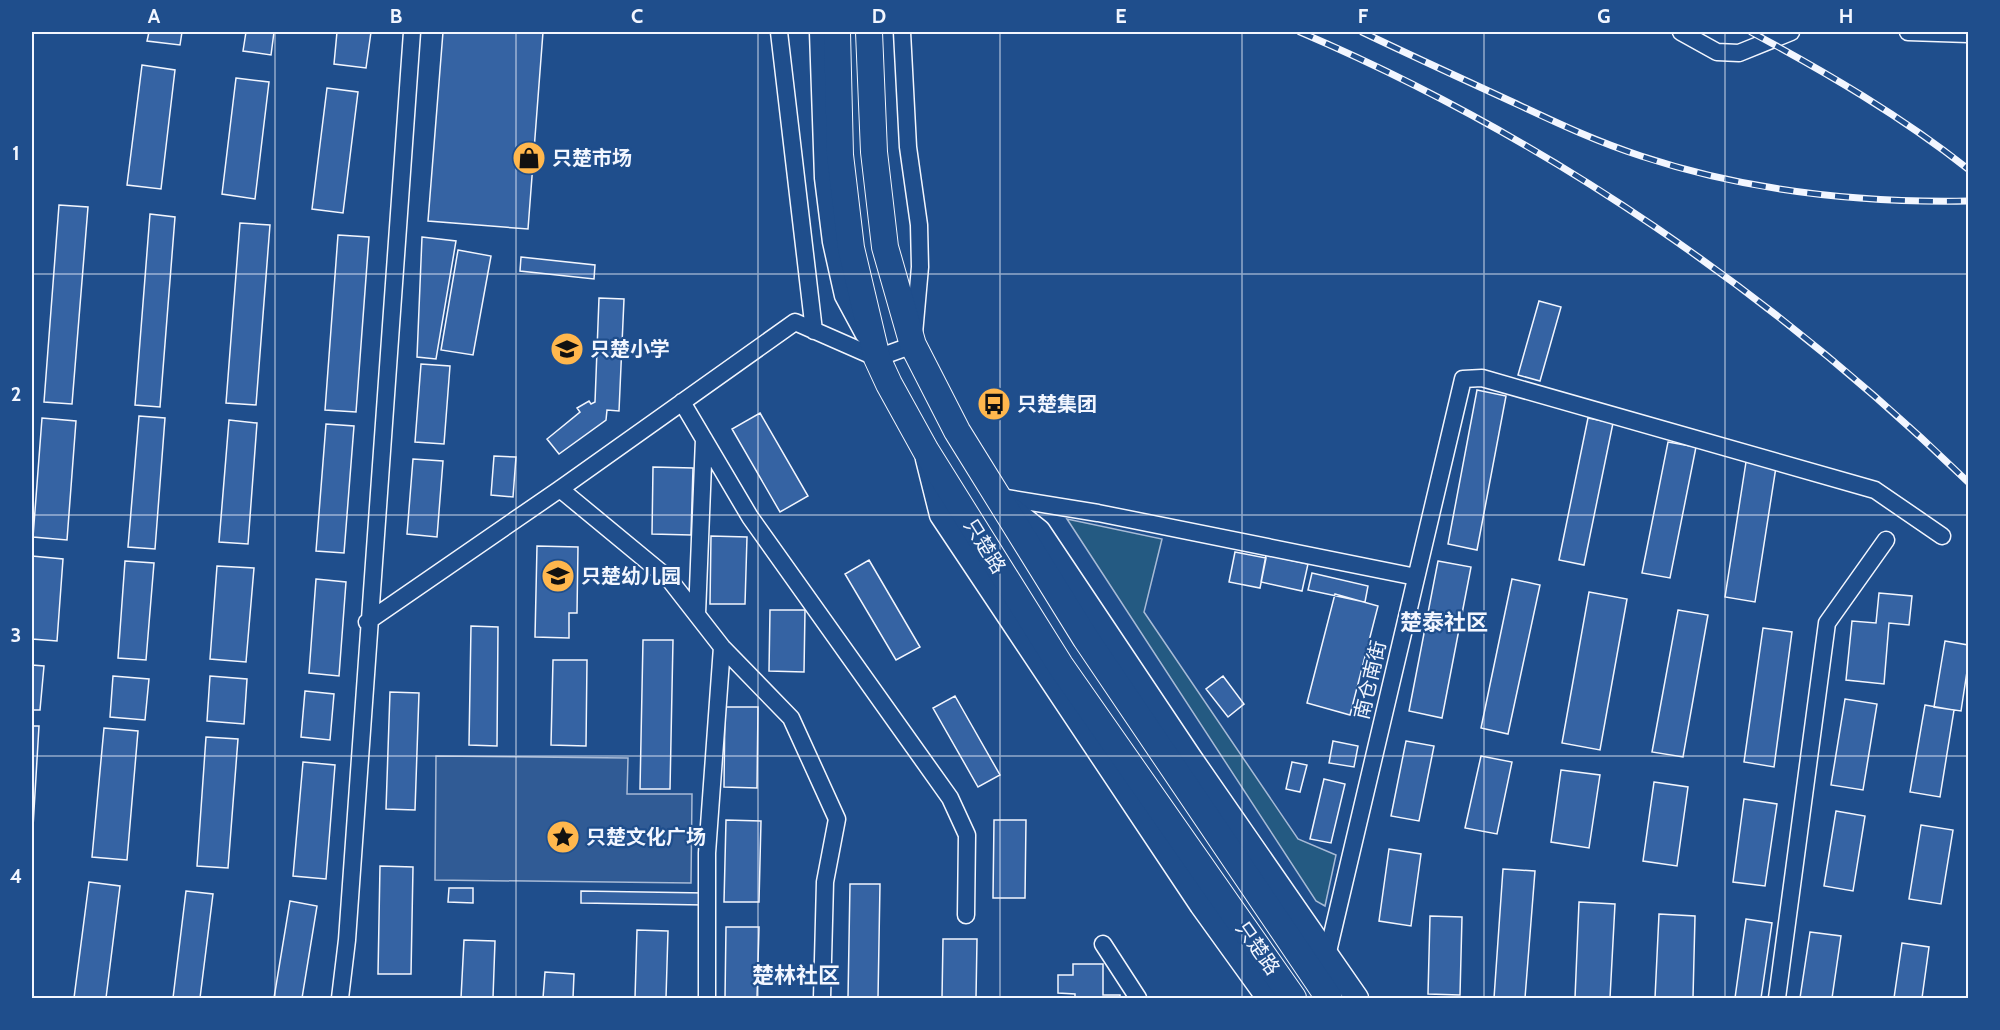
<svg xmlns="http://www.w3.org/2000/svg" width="2000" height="1030" viewBox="0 0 2000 1030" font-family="Cabin,'Noto Sans SC',sans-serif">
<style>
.green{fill:#245a82;stroke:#a8bbd7;stroke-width:1.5}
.parking{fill:#305b95;stroke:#a8bbd7;stroke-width:1.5}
.building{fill:#3563a3;stroke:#f2f6ff;stroke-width:1.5}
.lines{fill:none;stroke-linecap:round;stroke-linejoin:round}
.minor-casing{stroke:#f2f6ff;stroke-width:19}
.major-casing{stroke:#f2f6ff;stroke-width:25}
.highway-casing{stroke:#f2f6ff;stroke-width:28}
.minor{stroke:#1f4e8c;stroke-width:16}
.major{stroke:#1f4e8c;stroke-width:22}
.highway{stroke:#1f4e8c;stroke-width:26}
.rail-casing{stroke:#f2f6ff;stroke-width:7}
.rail{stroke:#1f4e8c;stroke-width:4.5;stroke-dasharray:14;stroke-linecap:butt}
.grid{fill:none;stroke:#f2f6ff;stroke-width:1.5;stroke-opacity:0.55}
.labels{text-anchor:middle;stroke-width:4.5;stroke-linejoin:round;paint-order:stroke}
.poi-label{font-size:20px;font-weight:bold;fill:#f2f6ff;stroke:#1f4e8c;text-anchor:start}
.street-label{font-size:20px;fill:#f2f6ff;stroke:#1f4e8c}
.quarter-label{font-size:22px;font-weight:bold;fill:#f2f6ff;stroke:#1f4e8c}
.neatline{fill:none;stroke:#f2f6ff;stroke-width:2}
.grid-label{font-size:20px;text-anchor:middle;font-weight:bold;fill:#f2f6ff}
</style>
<rect width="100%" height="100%" fill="#1f4e8c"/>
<path class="green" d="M1067,519L1162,539L1144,612L1298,839L1336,855L1325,906L1316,901Z"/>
<path class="parking" d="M436,756L628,758L627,794H692L691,883L435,880Z"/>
<path class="building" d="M149,32H182L180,45L147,41Z
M246,32H274L271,55L243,51Z
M337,32H371L366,68L334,64Z
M443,32H543L528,229L428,221Z
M142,65L175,70L161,189L127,185Z
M236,78L269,82L255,199L222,194Z
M327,88L358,92L343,213L312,209Z
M59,205L88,207L72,404L44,402Z
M150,214L175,217L160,407L135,405Z
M240,223L270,225L256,405L226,403Z
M338,235L369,237L356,412L325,410Z
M422,237L456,241L436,359L417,357Z
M458,250L491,256L473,355L441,350Z
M521,257L595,265L594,279L520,271Z
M599,298L624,299L619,411L607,410L606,420L559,454L547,439L580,412L577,408L589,401L591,404L595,402Z
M1539,301L1561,307L1540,381L1518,375Z
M421,364L450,366L444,444L415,442Z
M1477,390L1506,396L1477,550L1448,544Z
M760,413L808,496L780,512L732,429Z
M139,416L165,418L155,549L128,547Z
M42,418L76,421L67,540L33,537Z
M1588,418L1613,423L1584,565L1559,560Z
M229,420L257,423L248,544L219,542Z
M326,424L354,426L344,553L316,551Z
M1668,442L1696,447L1670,578L1642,573Z
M494,456L516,457L513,497L491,495Z
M413,459L443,461L437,537L407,534Z
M1746,462L1776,467L1755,602L1725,597Z
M653,467L693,468L691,535L652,534Z
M711,536L747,537L745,604H710Z
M537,546L578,547L577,613H569V638L535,637Z
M1235,552L1266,558L1260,588L1229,582Z
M1266,555L1308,564L1302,591L1261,582Z
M32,556L63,559L57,641L32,639Z
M869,560L920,647L896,660L845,574Z
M125,561L154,563L146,660L118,658Z
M1438,561L1471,567L1442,718L1409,711Z
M217,566L254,568L246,662L210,659Z
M1312,573L1368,586L1365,602L1308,590Z
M316,579L346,582L339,676L309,673Z
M1512,579L1540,585L1508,734L1481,728Z
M1589,592L1627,599L1600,750L1562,743Z
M1879,593L1912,596L1909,625L1889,623L1884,684L1846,680L1852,621L1876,623Z
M1335,594L1378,606L1350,715L1307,703Z
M770,610H805L804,672L769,671Z
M1678,610L1708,615L1683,757L1652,752Z
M471,626L498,627L497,746L469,745Z
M1763,628L1792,632L1774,767L1744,762Z
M643,640H673L670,789H640Z
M1945,641L1968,645V665L1961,711L1934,707Z
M553,660H587L586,746L551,745Z
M32,665L44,666L40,710H32Z
M113,676L149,679L145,720L110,717Z
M210,676L247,679L244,724L207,721Z
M1223,676L1244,704L1228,717L1206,689Z
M305,691L334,694L330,740L301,737Z
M390,692L419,693L415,810L386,809Z
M955,696L1000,775L978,787L933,708Z
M1845,699L1877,704L1863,790L1831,785Z
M1925,705L1954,710L1940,797L1910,792Z
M725,707H758L757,788L724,787Z
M32,726H39L32,844Z
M104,728L138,731L127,860L92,857Z
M206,737L238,739L228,868L197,866Z
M1333,741L1358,746L1354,767L1329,763Z
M1406,741L1434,746L1419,821L1391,816Z
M1481,756L1512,762L1497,834L1465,828Z
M303,762L335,765L326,879L293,876Z
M1292,762L1307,765L1300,792L1286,789Z
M1561,770L1600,775L1589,848L1551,842Z
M1324,779L1345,784L1331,843L1310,839Z
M1654,782L1688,787L1677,866L1643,861Z
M1744,799L1777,804L1765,886L1733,882Z
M1836,811L1865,816L1853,891L1824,886Z
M726,820L761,821L759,902H724Z
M994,820H1026L1025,898H993Z
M1921,825L1953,830L1941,904L1909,899Z
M1389,849L1421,854L1411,926L1379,921Z
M380,866L413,867L411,974H378Z
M1503,869L1535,871L1525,998H1494Z
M89,882L120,886L106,998H74Z
M850,884H880L878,998H848Z
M449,888H473V903L448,902Z
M186,891L213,894L200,998H173Z
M581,891L705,893L704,905L581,903Z
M290,901L317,906L302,998H274Z
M1579,902L1615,904L1610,998H1575Z
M1659,914L1695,916L1693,998H1655Z
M1430,916L1462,917L1460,995L1428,994Z
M1746,919L1772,923L1761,998H1735Z
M726,927H759L757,998H725Z
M637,930L668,931L666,998H635Z
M1810,932L1841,936L1832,998H1800Z
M943,939H977L976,998H942Z
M464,940L495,941L493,998H461Z
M1902,943L1929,947L1922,998H1894Z
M1073,964H1103V995H1120V998H1075V994L1058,993V975H1073Z
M545,972L574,974L573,998H543Z"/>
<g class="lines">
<defs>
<path id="minor" d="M779,32L814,331
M818,32L823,178L831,242L843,296L864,335
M1681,32L1717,52L1739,53L1791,32
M1908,32L1968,34
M682,402L750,517L950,798L967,835L966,915
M560,489L669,579L722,647L791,718L837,819L825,882L822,998
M1000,497L1098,513L1416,577
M697,614L704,439
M367,622L560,489L795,322L877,358L913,345L920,267L919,225L908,147L902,32
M1103,944L1138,998
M1327,956L1463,379L1482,378L1875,490L1942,536
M340,998L347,940L412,32
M707,998V853L722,647
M1777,998L1827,623L1886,540"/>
<path id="major" d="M927,459L941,515L1201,905L1268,998
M1004,503L1039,531L1190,757L1357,998"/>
<path id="highway" d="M837,32L840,155L851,248L877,358L889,384L926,451L1060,665L1293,998
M869,32L874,152L885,247L913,345L957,431L1086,639L1329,998"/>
</defs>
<use href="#minor" class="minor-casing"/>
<use href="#major" class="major-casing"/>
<use href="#highway" class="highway-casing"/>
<use href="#minor" class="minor"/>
<use href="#major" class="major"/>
<use href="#highway" class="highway"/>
<defs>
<path id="rail" d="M1300,32C1548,138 1775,295 1968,482
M1362,32C1410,55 1458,77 1506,99C1551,120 1594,141 1641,156C1747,191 1858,203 1968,201
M1751,32C1827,73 1901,116 1968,169"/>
</defs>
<use href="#rail" class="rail-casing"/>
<use href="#rail" class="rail"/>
</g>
<path class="grid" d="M275,32V998M516,32V998M758,32V998M1000,32V998M1242,32V998M1484,32V998M1725,32V998M32,274H1968M32,515H1968M32,756H1968"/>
<defs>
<symbol id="shop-disc" viewBox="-11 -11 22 22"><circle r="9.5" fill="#ffb74d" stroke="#1f4e8c"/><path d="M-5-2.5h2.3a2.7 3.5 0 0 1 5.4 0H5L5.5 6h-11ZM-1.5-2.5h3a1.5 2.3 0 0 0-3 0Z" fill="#111"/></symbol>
<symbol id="school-disc" viewBox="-11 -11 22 22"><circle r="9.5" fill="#ffb74d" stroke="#1f4e8c"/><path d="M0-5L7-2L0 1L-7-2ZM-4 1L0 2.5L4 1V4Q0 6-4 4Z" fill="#111"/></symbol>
<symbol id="bus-disc" viewBox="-11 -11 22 22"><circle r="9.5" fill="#ffb74d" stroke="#1f4e8c"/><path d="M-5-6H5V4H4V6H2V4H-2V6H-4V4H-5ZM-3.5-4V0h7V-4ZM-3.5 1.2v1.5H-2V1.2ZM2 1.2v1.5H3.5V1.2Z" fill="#111"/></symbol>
<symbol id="sight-disc" viewBox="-11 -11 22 22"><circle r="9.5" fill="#ffb74d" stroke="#1f4e8c"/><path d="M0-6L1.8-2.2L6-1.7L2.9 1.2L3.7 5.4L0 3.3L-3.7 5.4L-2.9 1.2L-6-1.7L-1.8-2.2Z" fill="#111"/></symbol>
</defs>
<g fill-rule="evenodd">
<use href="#shop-disc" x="510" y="139" width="38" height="38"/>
<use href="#school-disc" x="548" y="330" width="38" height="38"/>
<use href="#bus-disc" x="975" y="385" width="38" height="38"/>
<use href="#school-disc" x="539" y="557" width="38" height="38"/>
<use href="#sight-disc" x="544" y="818" width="38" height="38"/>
</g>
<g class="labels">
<g class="poi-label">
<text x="552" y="165">只楚市场</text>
<text x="590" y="356">只楚小学</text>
<text x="1017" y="411">只楚集团</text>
<text x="581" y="583">只楚幼儿园</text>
<text x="586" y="844">只楚文化广场</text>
</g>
<g class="street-label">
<text transform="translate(985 546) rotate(58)" y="7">只楚路</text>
<text transform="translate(1370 680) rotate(-77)" y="7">南仓南街</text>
<text transform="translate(1258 948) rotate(55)" y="7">只楚路</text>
</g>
<g class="quarter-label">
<text x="1444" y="630">楚泰社区</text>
<text x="796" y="983">楚林社区</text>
</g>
</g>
<rect width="2000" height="1030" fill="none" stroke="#1f4e8c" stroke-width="66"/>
<rect x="33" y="33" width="1934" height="964" class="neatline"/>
<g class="grid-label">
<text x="154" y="23">A</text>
<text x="396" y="23">B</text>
<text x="637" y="23">C</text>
<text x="879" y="23">D</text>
<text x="1121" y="23">E</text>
<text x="1363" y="23">F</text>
<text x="1604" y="23">G</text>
<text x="1846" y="23">H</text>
<text x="16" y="160">1</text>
<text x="16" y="401">2</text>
<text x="16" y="642">3</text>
<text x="16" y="883">4</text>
</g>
</svg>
